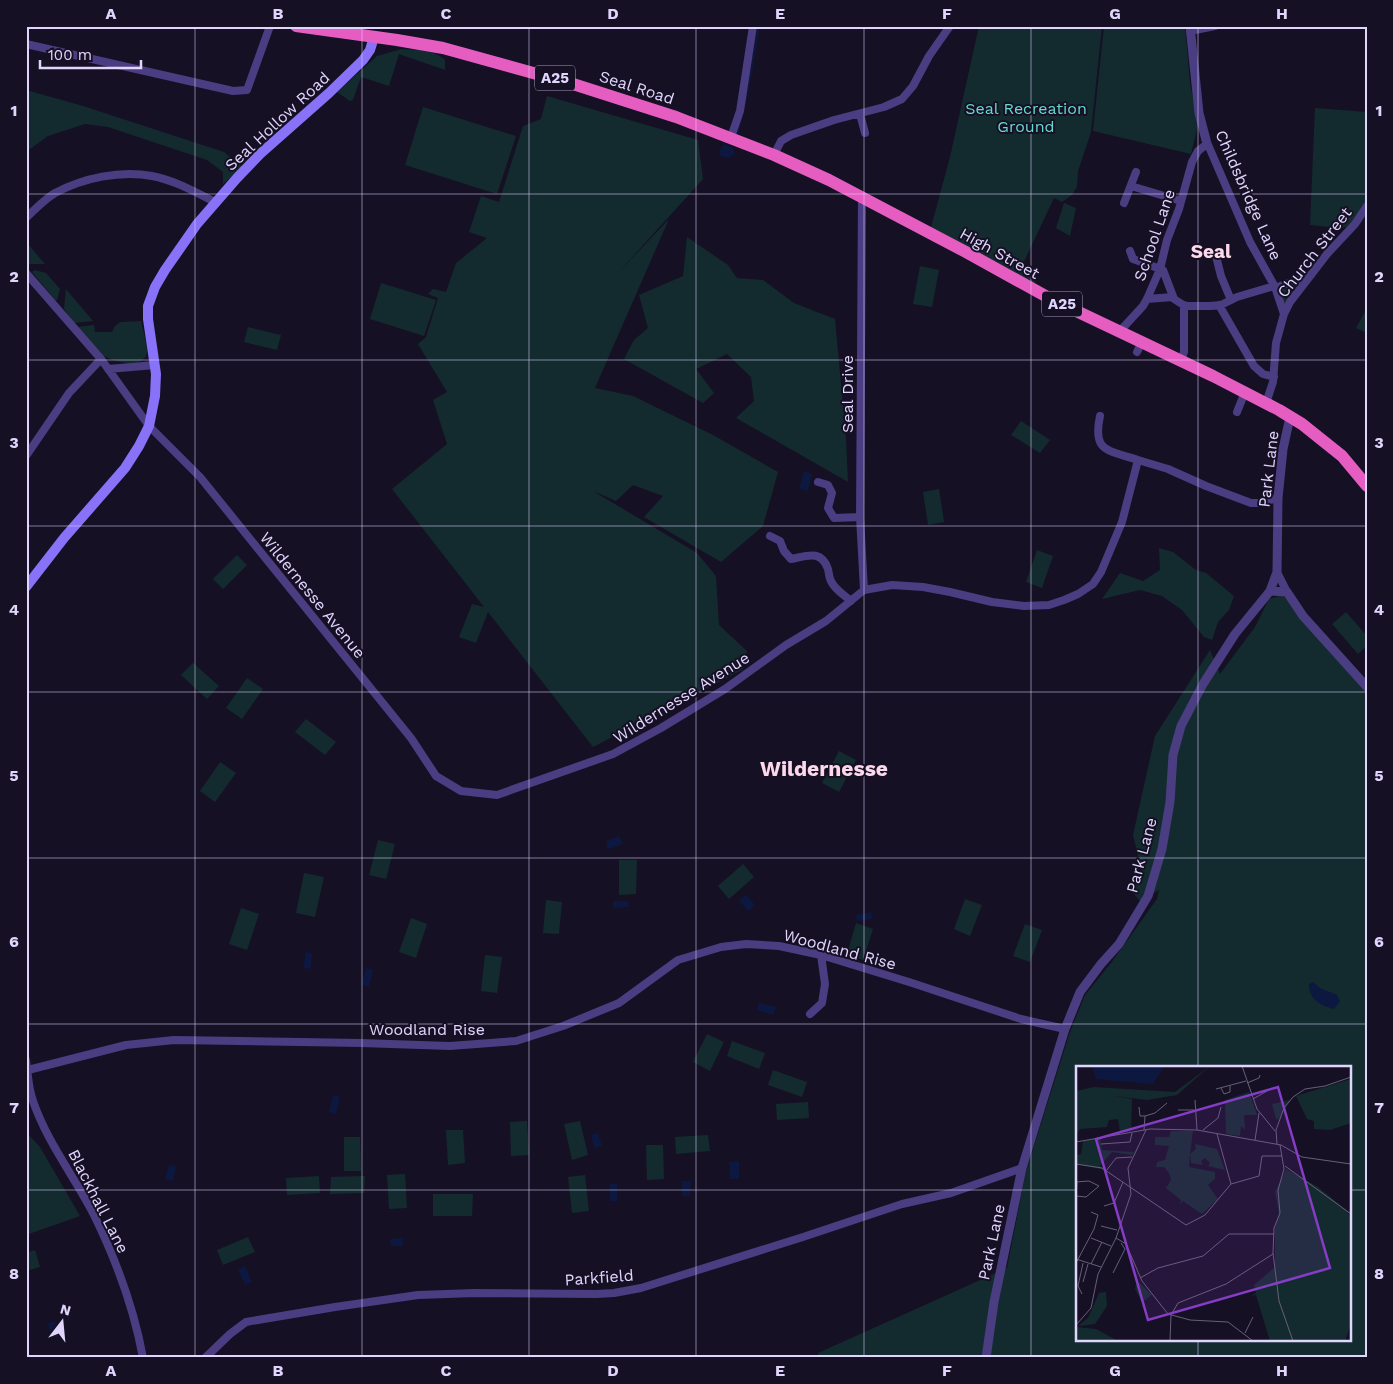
<svg xmlns="http://www.w3.org/2000/svg" width="1393" height="1384" viewBox="0 0 1393 1384" font-family="'Work Sans',sans-serif">
<style>
.green{fill:#132b2e;fill-rule:evenodd}
.water{fill:#0d1841}
.lines{fill:none;stroke-linecap:round;stroke-linejoin:round}
.stream{stroke:#0d1841;stroke-width:2}
.minor{stroke:#4a3d81;stroke-width:8}
.tertiary{stroke:#4a3d81;stroke-width:9}
.secondary{stroke:#8872f8;stroke-width:10}
.trunk{stroke:#e65dc2;stroke-width:12}
.grid{fill:none;stroke:#e0d6fd;stroke-width:1;stroke-opacity:0.55}
.labels{text-anchor:middle;stroke-width:4;stroke-linejoin:round;paint-order:stroke}
.shield{fill:#161025;stroke:#a39bbc;stroke-width:1}
.shield-label{font-size:15px;font-weight:bold;fill:#e0d6fd}
.street-label{font-size:16px;fill:#e0d6fd;stroke:#161025}
.park-label{font-size:16px;fill:#65dacd;stroke:#161025}
.quarter-label{font-size:19px;font-weight:bold;fill:#fdd8ea;stroke:#161025}
.district-label{font-size:21px;font-weight:bold;fill:#fdd8ea;stroke:#161025}
.inset-road{fill:none;stroke:#675f7b;stroke-width:1}
.view{fill:#853dc5;fill-opacity:0.15;stroke:#853dc5;stroke-width:2.5}
.inset-edge{fill:none;stroke:#e0d6fd;stroke-width:2.5}
.neatline{fill:none;stroke:#e0d6fd;stroke-width:2}
.grid-label{font-size:16px;text-anchor:middle;font-weight:bold;fill:#e0d6fd}
</style>
<rect width="100%" height="100%" fill="#161025"/>
<path class="green" d="M979,26H1102L1091,132L1078,171L1077,187L1072,195L1062,202L1054,198L1021,268L1037,277L1034,286L930,231L950,157Z
M1104,26H1185L1190,83L1198,125L1191,154L1093,131Z
M402,49C417,50 433,49 445,60V70L399,54L389,86L361,77L353,100L350,101L337,92L377,56Z
M26,90L83,106L224,152L243,167L223,184V172L207,160L108,127L85,124L48,136L26,152Z
M547,96L698,140L703,179L618,273L669,219L595,388L633,396L713,435L778,472L763,526L721,562L644,517L663,496L633,485L616,501L593,491L697,553L716,576L719,625L747,651L742,670L593,747L488,612L476,643L459,637L472,604L484,607L392,489L447,444L433,400L447,392L418,344L426,337L438,298L428,294L433,289L446,292L456,263L487,238L469,232L481,196L499,202L523,126L541,119Z
M423,107L516,136L497,194L405,165Z
M1315,108L1367,112V200L1355,219L1346,227L1337,228L1310,225Z
M1064,203L1076,208L1070,236L1056,228Z
M687,237L728,265L737,278L763,280L794,303L835,319L846,439L848,482L736,418L754,401L751,377L727,354L696,369L714,393L703,403L624,359L634,340L648,328L639,295L683,276Z
M26,242L45,264H26Z
M920,266L939,270L932,307L913,304Z
M35,270L46,273L60,289L57,300H55L32,272Z
M1311,275L1284,314L1275,287Z
M381,283L436,300L424,336L370,319Z
M66,289L93,321L74,323L64,309Z
M1367,308V333L1356,328Z
M141,321C143,331 147,342 147,352C145,371 110,361 100,354C92,347 85,335 78,327L94,325L95,332H112L115,326L120,322Z
M248,327L281,335L277,350L244,342Z
M1021,421L1050,440L1040,453L1011,435Z
M939,489L944,522L928,525L923,492Z
M1159,548L1173,552L1196,570L1206,573L1234,596L1229,610L1218,622L1212,640L1204,637L1182,610L1162,596L1140,590L1102,599L1120,573L1143,581L1160,570Z
M1037,550L1053,556L1042,588L1026,582Z
M237,555L247,565L223,589L213,579Z
M1283,595L1367,684V1358H818V1353L1007,1268L1026,1171L1070,1032L1085,995L1111,963L1157,899L1159,890L1140,901L1129,888L1142,873L1133,835L1155,736L1210,650L1220,674L1255,627L1269,599ZM1077,1068H1349V1340H1077Z
M1346,612L1367,636V646L1358,654L1332,624Z
M193,663L219,686L207,699L181,675Z
M247,678L263,689L242,719L226,708Z
M306,719L336,742L325,755L295,732Z
M839,751L856,760L839,792L822,783Z
M220,762L236,773L215,802L200,791Z
M378,840L395,844L386,879L369,875Z
M619,860H637L636,894L619,895Z
M743,864L754,877L729,899L718,886Z
M304,873L324,877L315,917L296,913Z
M965,899L982,905L970,936L954,929Z
M546,900L562,902L559,934L543,933Z
M241,908L259,914L247,950L229,944Z
M411,918L427,924L416,958L399,952Z
M856,923L873,929L863,960L847,954Z
M1025,924L1042,930L1030,962L1013,956Z
M485,955L502,957L497,993L481,991Z
M707,1034L724,1042L710,1071L693,1062Z
M732,1041L765,1053L759,1069L727,1056Z
M773,1070L807,1082L802,1097L768,1085Z
M808,1102L809,1118L777,1120L776,1104Z
M527,1121L529,1155L511,1156L510,1122Z
M580,1121L588,1155L572,1160L564,1124Z
M446,1130H463L465,1163L448,1165Z
M26,1132L40,1147L80,1216L26,1235Z
M708,1135L710,1151L676,1154L675,1137Z
M344,1137H360L361,1171H344Z
M646,1145H663L664,1179L647,1180Z
M405,1174L407,1208L389,1209L387,1175Z
M585,1175L589,1211L572,1213L568,1177Z
M319,1176L320,1193L287,1195L286,1178Z
M365,1176L364,1193L330,1194L331,1177Z
M433,1194H473L472,1216H433Z
M248,1237L255,1252L223,1265L217,1250Z
M35,1250L40,1267L26,1271V1253Z"/>
<path class="water" d="M724,144L733,148L735,153C730,158 727,158 721,156L719,152Z
M804,471L812,474L808,491L799,488Z
M619,836L623,844L608,849L606,841Z
M746,895L755,905L748,911L739,900Z
M613,901H628L629,907L613,908Z
M871,912L873,919L857,921L856,915Z
M305,952L312,953L311,969L304,968Z
M366,968L373,970L369,987L361,985Z
M1313,982L1320,988L1337,995L1340,1001L1334,1009C1321,1006 1308,999 1309,984Z
M759,1003L776,1007L773,1015L757,1010Z
M333,1095L340,1097L336,1114L329,1112Z
M598,1133L602,1146L594,1148L591,1135Z
M739,1161V1179H730L729,1162Z
M169,1165L176,1166L173,1181L165,1179Z
M682,1181H691L690,1196H682Z
M610,1184H617V1201H610Z
M403,1238V1246H391L390,1239Z
M245,1266L252,1282L245,1285L238,1269Z
M55,1321L59,1336L52,1338L48,1323Z"/>
<g class="lines">
<path class="stream" d="M745,104L759,26
M735,135L738,132L742,116"/>
<path class="minor" d="M1190,31L1215,26
M26,44L233,91L247,90L270,26
M860,114L865,133
M731,137L740,111L753,26
M1206,140L1250,242L1275,287L1284,314
M774,155L781,141L791,135L834,120L884,107L902,99L913,86L929,56L950,26
M1131,186L1181,201
M862,198L860,517L864,590
M1124,203L1136,172
M26,218C35,209 45,199 55,193C83,178 120,170 152,176C174,180 195,192 215,202
M1130,251L1133,259L1163,270L1174,299L1185,306H1210L1221,305L1237,297L1274,286
M1215,252L1221,276L1231,300
M26,273L101,359L149,426L200,477L411,738L436,776L461,791L497,795L613,754L661,728L725,689L786,645L826,621L864,590L892,585L923,587L950,592L992,602L1024,606L1049,605L1064,600L1078,594L1093,584L1101,572L1122,522L1138,460L1168,469L1206,486L1251,503H1260L1278,498
M1275,288L1311,275
M1147,299L1173,297
M1219,305L1254,366L1263,374L1274,377
M1120,331L1143,306L1147,299L1160,269L1167,240L1179,209L1192,162L1198,151L1207,144
M1137,352L1142,342
M1181,361L1184,352V305
M108,369L155,365
M1266,403L1273,382L1276,343L1284,314L1290,302L1327,254L1355,224L1367,206
M1237,412L1245,392
M1100,416C1092,453 1109,450 1138,460
M26,456L69,393L101,359
M818,482L828,485L832,493L828,508L834,518L860,517
M770,536L780,541L784,551L791,559C807,556 821,549 828,569C829,573 829,578 831,581C834,589 844,595 851,601
M1277,572L1287,592
M810,1014L822,1003L825,984L821,955
M26,1060C28,1073 28,1088 33,1101C47,1142 74,1176 94,1215C116,1260 134,1308 143,1358
M28,1070L126,1045L174,1040L361,1043L450,1046L516,1041L563,1026L619,1003L678,960L721,947L746,944L779,946L821,955L909,982L1021,1019L1065,1029
M205,1358L230,1334L246,1322L335,1307L418,1295L475,1293L596,1294L614,1293L641,1288L803,1237L902,1204L951,1193L1022,1168"/>
<path class="tertiary" d="M1190,26L1199,113L1206,140
M1270,591L1287,592L1303,616L1367,687
M986,1358L994,1302L1022,1168L1065,1029L1080,992L1101,964L1119,944L1148,896L1162,849L1170,802L1173,755L1181,726L1203,684L1235,634L1270,591L1277,572L1278,498L1283,449L1290,417"/>
<path class="secondary" d="M26,587L64,538L125,468L139,446L149,426L155,396L156,374L148,319V306L155,287L165,270L197,224L237,178L260,154L329,93L363,60L370,50L374,37"/>
<path class="trunk" d="M296,26L397,40L443,48L573,84L676,117L774,155L829,180L964,251L1051,299L1213,376L1279,410L1302,424L1342,456L1367,486"/>
</g>
<path class="grid" d="M195,26V1358M362,26V1358M529,26V1358M696,26V1358M864,26V1358M1031,26V1358M1198,26V1068M26,194H1367M26,360H1367M26,526H1367M26,692H1367M26,858H1367M26,1024H1367M26,1190H1077M1349,1190H1367M1198,1340V1358"/>
<g class="labels">
<g class="shield">
<rect x="535" y="65.5" width="40" height="25" rx="4"/>
<rect x="1042" y="291.5" width="40" height="25" rx="4"/>
</g>
<g class="shield-label">
<text x="555" y="83">A25</text>
<text x="1062" y="309">A25</text>
</g>
<g class="street-label">
<text transform="translate(637 87) rotate(18)" y="6">Seal Road</text>
<text transform="translate(277 121) rotate(-43)" y="6">Seal Hollow Road</text>
<text transform="translate(1249 195) rotate(66)" y="6">Childsbridge Lane</text>
<text transform="translate(1154 235) rotate(-71)" y="6">School Lane</text>
<text transform="translate(1314 252) rotate(-52)" y="6">Church Street</text>
<text transform="translate(1000 253) rotate(29)" y="6">High Street</text>
<text transform="translate(847 394) rotate(-90)" y="6">Seal Drive</text>
<text transform="translate(1268 469) rotate(-83)" y="6">Park Lane</text>
<text transform="translate(313 595) rotate(51)" y="6">Wildernesse Avenue</text>
<text transform="translate(681 697) rotate(-32)" y="6">Wildernesse Avenue</text>
<text transform="translate(1141 855) rotate(-75)" y="6">Park Lane</text>
<text transform="translate(840 949) rotate(15)" y="6">Woodland Rise</text>
<text x="427" y="1035">Woodland Rise</text>
<text transform="translate(99 1201) rotate(63)" y="6">Blackhall Lane</text>
<text transform="translate(991 1242) rotate(-78)" y="6">Park Lane</text>
<text transform="translate(599 1277) rotate(-4)" y="6">Parkfield</text>
</g>
<g class="park-label">
<text x="1026" y="114">Seal Recreation<tspan x="1026" dy="18">Ground</tspan></text>
</g>
<g class="quarter-label">
<text x="1211" y="258">Seal</text>
</g>
<g class="district-label">
<text x="824" y="776">Wildernesse</text>
</g>
</g>
<g transform="translate(1076 1066)">
<rect width="275" height="275" fill="#161025"/>
<path d="M134,0L101,29L71,34L38,30L56,33L55,65L44,66L42,53L33,54L31,61L4,63L0,69V25L18,21L99,26ZM275,13V57L254,64L238,63V55L231,53L220,30ZM173,26L181,49H168L169,64L165,60L164,70L150,68L149,34ZM214,34L203,53H200L196,38ZM95,65H117L114,88L120,83L119,78L141,83L149,104L132,100L134,97L129,92L125,95L127,99L115,97L114,88L113,101L139,106V113L132,119L142,133L126,148L107,135L104,139L105,134L90,122L95,114L93,107L88,101H80L81,96L89,94L93,80L79,79V71H93ZM24,71L26,84L58,86L56,89L36,86L24,100L29,104L0,98V83L1,89L5,88L7,75ZM210,103L242,121L275,148L271,147L275,150V258L269,275H194L180,229L175,230L180,227L178,219L199,201V162L203,148L199,126ZM61,214L76,229L66,236L59,223ZM30,226L31,240L19,258L2,260L12,252L23,227ZM0,261L20,263L42,275H0Z" fill="#132b2e"/>
<path d="M16,0H88L77,18L20,13Z" fill="#0d1841"/>
<path class="inset-road" d="M166,0L181,43L199,65M171,17L183,12L184,9M145,22L148,28L154,26V20M140,23L170,15M177,33L191,25M119,34L121,64M63,41L64,50H69L68,64M102,44H118M69,50L79,47L91,37M127,64L142,52L145,41M141,68L155,118M179,74L183,47M0,76L74,63L121,64L205,79L226,91L275,98M25,78L54,76L56,67M201,78L200,64L208,42L217,31L229,23L249,20L275,11M204,79L208,103L202,124L204,147L198,162L197,187L203,235L217,275M0,98L26,102L110,159L129,149L155,118L183,110L186,90H206M209,100L275,148M30,105L40,92L56,91M0,116L13,115L23,120L10,131L0,130M0,135L1,116M28,140L38,137L47,116M25,160L41,164M15,172L35,180M40,172L50,178L66,215L92,248L114,254L152,256L177,275M0,193L25,201M0,197L18,163L22,149L15,146M15,198L26,176M37,207L49,183L45,177M64,212L82,202L127,190L153,168H198M7,216L12,198M6,228L2,220L7,197M0,259L15,242L22,208L40,172L55,128L52,102L70,64M169,267L177,251M94,275L95,249L102,237L150,218L197,188"/>
<path class="view" d="M202,21L254,202L72,254L20,73Z"/>
<rect width="275" height="275" class="inset-edge"/>
</g>
<rect width="1393" height="1384" fill="none" stroke="#161025" stroke-width="55"/>
<g transform="translate(62 1322) rotate(16)" stroke="#161025" stroke-width="4" paint-order="stroke">
<path d="M0-4L9 19L0 12L-9 19Z" fill="#e0d6fd"/>
<text y="-8" font-size="14" font-weight="bold" text-anchor="middle" fill="#e0d6fd">N</text>
</g>
<path d="M40 60v8h101v-8" fill="none" stroke="#e0d6fd" stroke-width="2.5"/>
<text x="48" y="60" font-size="15" fill="#e0d6fd" stroke="#161025" stroke-width="4" paint-order="stroke">100 m</text>
<rect x="28" y="28" width="1338" height="1328" class="neatline"/>
<g class="grid-label">
<text x="111" y="19">A</text>
<text x="278" y="19">B</text>
<text x="446" y="19">C</text>
<text x="613" y="19">D</text>
<text x="780" y="19">E</text>
<text x="947" y="19">F</text>
<text x="1115" y="19">G</text>
<text x="1282" y="19">H</text>
<text x="14" y="116">1</text>
<text x="1379" y="116">1</text>
<text x="14" y="282">2</text>
<text x="1379" y="282">2</text>
<text x="14" y="448">3</text>
<text x="1379" y="448">3</text>
<text x="14" y="615">4</text>
<text x="1379" y="615">4</text>
<text x="14" y="781">5</text>
<text x="1379" y="781">5</text>
<text x="14" y="947">6</text>
<text x="1379" y="947">6</text>
<text x="14" y="1113">7</text>
<text x="1379" y="1113">7</text>
<text x="14" y="1279">8</text>
<text x="1379" y="1279">8</text>
<text x="111" y="1376">A</text>
<text x="278" y="1376">B</text>
<text x="446" y="1376">C</text>
<text x="613" y="1376">D</text>
<text x="780" y="1376">E</text>
<text x="947" y="1376">F</text>
<text x="1115" y="1376">G</text>
<text x="1282" y="1376">H</text>
</g>
</svg>
